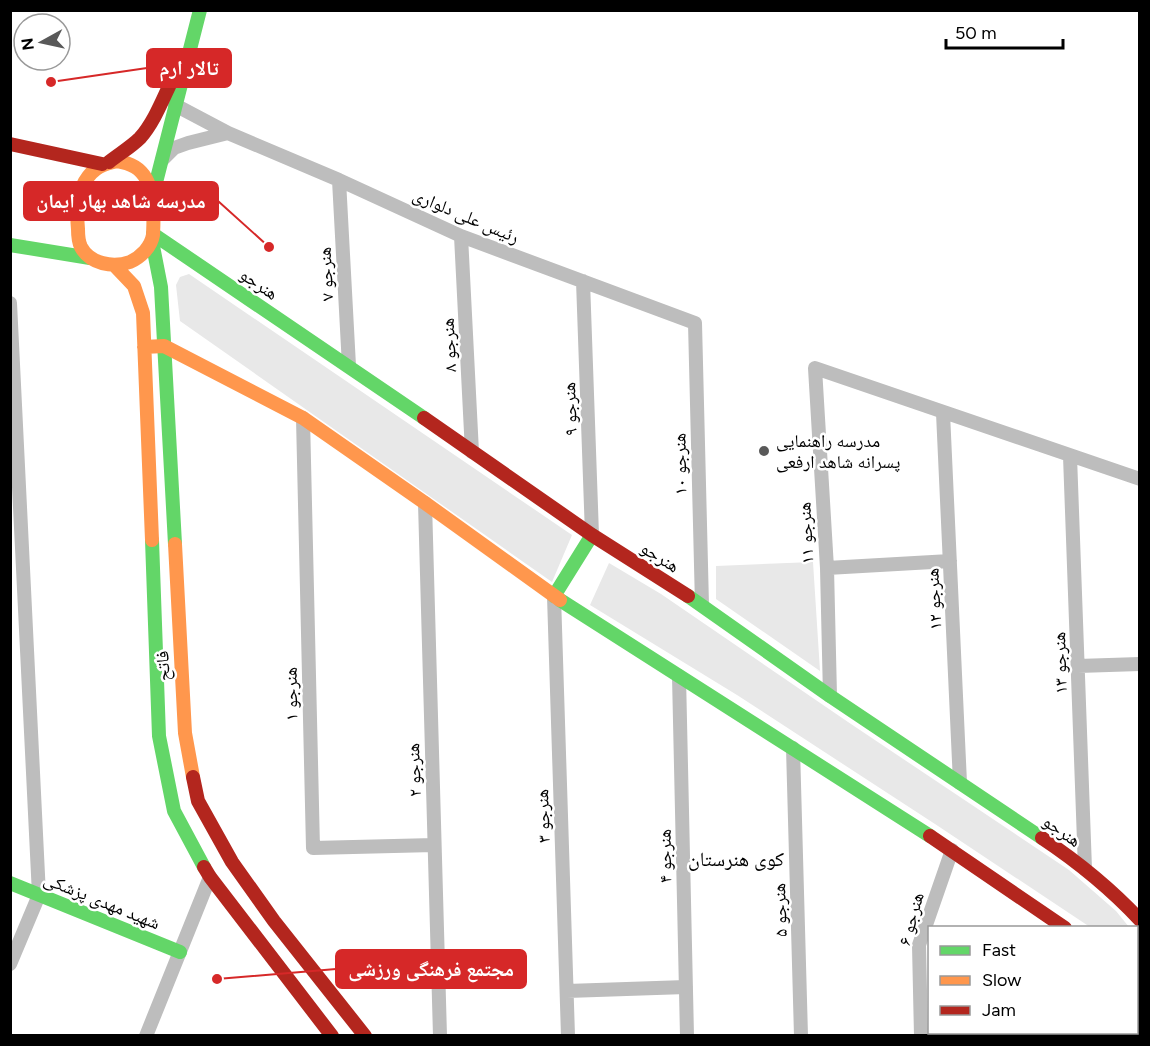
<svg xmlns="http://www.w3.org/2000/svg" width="1150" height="1046" viewBox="0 0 1150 1046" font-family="Figtree,'Noto Naskh Arabic',sans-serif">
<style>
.green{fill:#e8e8e8}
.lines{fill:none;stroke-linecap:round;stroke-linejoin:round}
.street{stroke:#bdbdbd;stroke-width:14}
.fast{stroke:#63d668;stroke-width:14}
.slow{stroke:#ff974d;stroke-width:14}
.jam{stroke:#b3261e;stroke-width:14}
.poi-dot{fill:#595959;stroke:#fff;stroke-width:2}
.labels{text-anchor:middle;stroke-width:5;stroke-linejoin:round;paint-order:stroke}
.street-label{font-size:18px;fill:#000;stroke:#fff}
.poi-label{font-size:18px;fill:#000;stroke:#fff;text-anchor:start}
.neighbourhood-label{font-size:20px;fill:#000;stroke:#fff}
.leader{fill:none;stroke:#d62828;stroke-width:2}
.callout-dot{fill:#d62828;stroke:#fff;stroke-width:2}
.callout{fill:#d62828;stroke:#d62828;stroke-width:2}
.callout-label{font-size:20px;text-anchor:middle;font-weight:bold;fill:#fff}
</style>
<rect width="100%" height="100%" fill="#fff"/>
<path class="green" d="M189,274L572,535L552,582L180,321L176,285L180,277Z
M813,562L820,671L716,599V566Z
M609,563L661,594L848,722L1069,870L1116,911L1129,927H1090L935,824L737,695L590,605Z"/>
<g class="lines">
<path class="street" d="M175,105L228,133L339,180L461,236L695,323L702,605
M162,160L174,148L188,143L228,133
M339,180L349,366
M461,236L472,452
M583,281L592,535
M10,303L39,895L10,964
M943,413L960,783
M303,418L313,848L434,845
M1070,456L1085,869
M425,503L440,1036
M827,568L950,561
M554,596L568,1036
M1078,666L1140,664
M679,676L687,1036
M830,696L827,568L815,368L1140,479
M793,748L801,1036
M567,991L686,987
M146,1036L210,877
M921,1036L919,945L952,850"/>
<path class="fast" d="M152,198L200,10
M153,234L424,418
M152,241L161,287L175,544
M10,245L90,258
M152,540L159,736L174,811L204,867
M554,596L592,535
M688,596L830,696L1042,838
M560,600L930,836
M10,883L180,952"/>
<path class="slow" d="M117,161C123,162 130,164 135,167C156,180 154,214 153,235C151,247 141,257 130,262C113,268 90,264 81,247C78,241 78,235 78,229C76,208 77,183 96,169C102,164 109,163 117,161Z
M114,265L134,286L143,313L152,540
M144,347L164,346L303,418L425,503L560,600
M175,544L185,733L193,777"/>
<path class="jam" d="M10,144L102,164
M109,162C119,154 131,147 140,138C155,121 163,98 173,78
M424,418L592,535L688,596
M193,777L198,801L232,862L274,921L365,1036
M930,836L1065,928
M1042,838C1078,862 1111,889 1140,920
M204,867L210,877L332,1036
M1136,1006L1140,1010"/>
</g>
<circle class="poi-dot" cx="764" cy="451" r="6"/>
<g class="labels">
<g class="street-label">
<text transform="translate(466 216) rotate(23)" y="6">رئیس علی دلواری</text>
<text transform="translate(326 274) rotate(-93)" y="6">هنرجو ۷</text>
<text transform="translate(259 284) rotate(34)" y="6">هنرجو</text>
<text transform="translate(449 345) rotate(-93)" y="6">هنرجو ۸</text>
<text transform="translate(570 409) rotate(-92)" y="6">هنرجو ۹</text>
<text transform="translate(680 464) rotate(-91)" y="6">هنرجو ۱۰</text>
<text transform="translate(806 533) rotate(-93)" y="6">هنرجو ۱۱</text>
<text transform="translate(660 557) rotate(32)" y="6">هنرجو</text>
<text transform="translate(934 599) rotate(-93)" y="6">هنرجو ۱۲</text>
<text transform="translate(1060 663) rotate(-92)" y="6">هنرجو ۱۳</text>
<text transform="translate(163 666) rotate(-93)" y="6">فاتح</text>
<text transform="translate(291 694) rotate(-91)" y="6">هنرجو ۱</text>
<text transform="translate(414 770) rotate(-92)" y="6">هنرجو ۲</text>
<text transform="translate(543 816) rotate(-92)" y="6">هنرجو ۳</text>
<text transform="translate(1062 831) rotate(35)" y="6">هنرجو</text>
<text transform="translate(665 856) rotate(-91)" y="6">هنرجو ۴</text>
<text transform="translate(102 901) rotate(22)" y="6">شهید مهدی پزشکی</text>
<text transform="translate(780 910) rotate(-92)" y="6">هنرجو ۵</text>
<text transform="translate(911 919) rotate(-75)" y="6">هنرجو ۶</text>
</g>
<g class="poi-label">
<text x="776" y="447">مدرسه راهنمایی<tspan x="776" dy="21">پسرانه شاهد ارفعی</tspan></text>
</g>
<g class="neighbourhood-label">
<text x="736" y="866">کوی هنرستان</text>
</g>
</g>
<path class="leader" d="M51 82L147 68M269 247L218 201M217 979L336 969"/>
<g class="callout-dot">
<circle cx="51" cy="82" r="6"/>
<circle cx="269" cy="247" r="6"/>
<circle cx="217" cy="979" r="6"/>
</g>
<g class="callout">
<rect x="147" y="49" width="84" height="38" rx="6"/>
<rect x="24" y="182" width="194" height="38" rx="6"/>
<rect x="336" y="950" width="190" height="38" rx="6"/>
</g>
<g class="callout-label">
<text x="189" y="75">تالار ارم</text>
<text x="121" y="208">مدرسه شاهد بهار ایمان</text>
<text x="431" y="976">مجتمع فرهنگی ورزشی</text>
</g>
<rect width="1150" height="1046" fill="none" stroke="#000000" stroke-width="24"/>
<rect x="928" y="926" width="210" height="108" fill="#ffffff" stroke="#999999" stroke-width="1.5"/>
<rect x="940" y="946" width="30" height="9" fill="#63d668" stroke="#999999" stroke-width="1.5"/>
<text x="982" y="956" font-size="18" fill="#000000">Fast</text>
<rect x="940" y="976" width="30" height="9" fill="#ff974d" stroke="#999999" stroke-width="1.5"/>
<text x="982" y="986" font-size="18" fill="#000000">Slow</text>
<rect x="940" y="1006" width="30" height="9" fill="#b3261e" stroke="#999999" stroke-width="1.5"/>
<text x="982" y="1016" font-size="18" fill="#000000">Jam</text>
<g transform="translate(42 42) rotate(262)"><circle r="28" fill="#ffffff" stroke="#999999" stroke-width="1.5"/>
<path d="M0-4.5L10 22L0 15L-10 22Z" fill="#595959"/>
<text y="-9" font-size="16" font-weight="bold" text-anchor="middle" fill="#000000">N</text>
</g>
<path d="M946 39v9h117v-9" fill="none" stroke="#000000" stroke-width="3"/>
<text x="955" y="39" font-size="18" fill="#000000" stroke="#ffffff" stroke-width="4.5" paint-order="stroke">50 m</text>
</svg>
